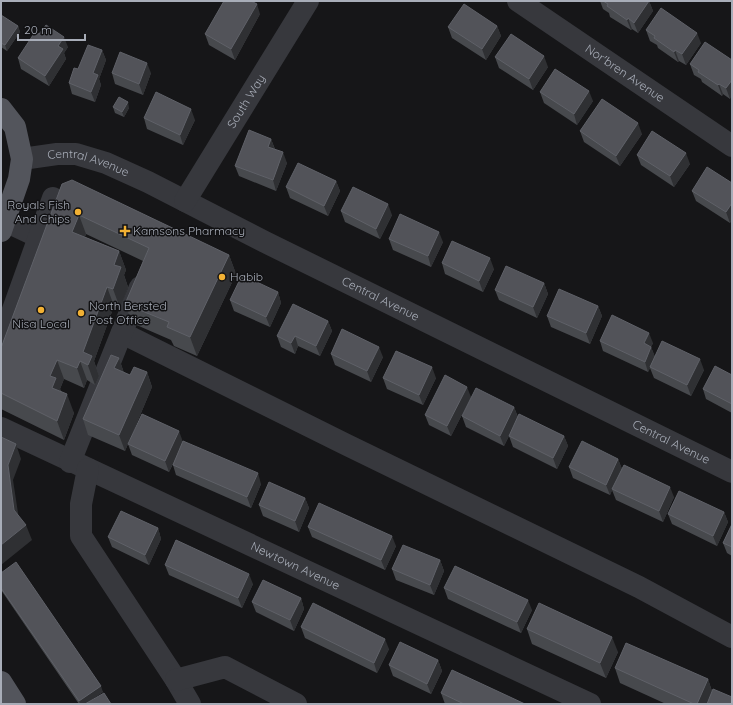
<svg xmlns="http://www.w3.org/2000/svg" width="733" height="705" viewBox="0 0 733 705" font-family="Quicksand,sans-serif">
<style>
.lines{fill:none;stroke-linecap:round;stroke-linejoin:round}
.minor{stroke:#37383d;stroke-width:22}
.major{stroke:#53555c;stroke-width:22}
.wall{fill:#47494d}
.shaded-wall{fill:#2f3033}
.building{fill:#525359;stroke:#5f6168}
.poi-dot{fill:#f2b134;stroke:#111113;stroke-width:1.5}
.labels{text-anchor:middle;stroke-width:3;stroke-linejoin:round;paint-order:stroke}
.street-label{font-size:12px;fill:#a8adb8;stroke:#111113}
.poi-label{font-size:12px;fill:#a8adb8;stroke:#111113;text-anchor:start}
</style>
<rect width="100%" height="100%" fill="#161618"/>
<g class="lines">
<g class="minor">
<path id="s1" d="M518,1L732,146"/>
<path id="s2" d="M22,159L57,154H76L106,163L148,182L265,242L732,472"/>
<path id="s3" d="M185,201L308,1"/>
<path d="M5,221L39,237"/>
<path d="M122,333L345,444L639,587L732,637"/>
<path d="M1,343L53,198"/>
<path id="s4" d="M1,428L590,704"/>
<path d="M70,462L140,287"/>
<path d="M88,469L81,504V536L176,680L190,704"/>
<path d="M176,680L225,667L296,704"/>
</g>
<path class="major" d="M1,109L15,127L22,159L19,179L1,231
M1,682L15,704"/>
</g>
<path class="wall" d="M600,1H649L653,11L638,33L632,29L631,30L610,17L609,13L603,9Z
M260,14L235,60L209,45L205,34Z
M1,15L18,26L20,32L7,51L1,47Z
M497,26L501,36L486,60L452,38L448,27Z
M646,30L701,43L686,65L679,61L678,62L658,48L657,45L650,41Z
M39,34L68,47L64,53L66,59L49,86L21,69L18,58Z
M102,50L106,60L99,79L101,85L95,102L72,94L69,83L78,69Z
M495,57L548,67L533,90L499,68Z
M732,60L730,99L723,94L722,96L702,82L701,79L694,75L690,64Z
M112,73H151L143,95L115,84Z
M540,92L593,101L577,125L544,103Z
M113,107L129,108L124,117L115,113Z
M144,118L195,120L183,145L147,129Z
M580,131L642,134L620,166L584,142Z
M271,139L275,149L287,163L276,191L239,176L235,166Z
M637,155L690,164L674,187L641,165Z
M336,181L340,191L328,216L290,198L286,187Z
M732,183V219L730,223L696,201L692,191Z
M62,184L229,255L236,274L197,356L174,346L171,340L132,323L125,304L143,261L86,234L85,237L119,251L126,270L124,275L128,287L120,308L114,306L94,361L99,376L95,385L87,380L84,388L64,379L60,389L74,413L64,440L1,409V348Z
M341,211L392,215L380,239L345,222Z
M389,239L443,242L431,267L393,250Z
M442,263L494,269L483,292L445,274Z
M544,283L548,294L537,318L499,300L495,290Z
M278,292L281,303L270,327L234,311L230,300Z
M598,306L602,316L590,344L551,327L547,316Z
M328,321L332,331L320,356L298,346L295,354L281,347L277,336Z
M600,341L653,343L651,347L655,357L704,370L691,396L654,378L650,368L648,372L603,351Z
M331,354L383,357L371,382L335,365Z
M119,358L124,373L130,375L147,372L152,387L125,451L88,435L83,419Z
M732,375V413L706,399L703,389Z
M383,378H436L423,405L387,389Z
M471,397L451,436L429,425L425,415Z
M514,407L518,417L564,436L568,446L557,469L513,447L509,436L504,446L466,427L462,416Z
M183,441L261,484L251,508L176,475L173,465L174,462L169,472L132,455L128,444Z
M618,459L622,469L674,497L663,522L616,500L612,490L610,495L573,478L569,467Z
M305,498L309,508L299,532L263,516L259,505Z
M724,512L728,522L717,546L672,524L668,514Z
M732,524V556L727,553L723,543Z
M308,527L396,546L385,570L312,537Z
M158,528L161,539L149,565L112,547L108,537Z
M440,560L444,571L434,595L396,580L392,569Z
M165,565L253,584L242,608L169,575Z
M1,573L103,692L86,703L111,704H79L1,590Z
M444,588L532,610L521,633L448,599Z
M301,598L304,609L294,631L256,612L252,602Z
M301,627L389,649L377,673L305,638Z
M527,629L618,652L606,678L532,644Z
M438,660L442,671L431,694L393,676L389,665Z
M615,668L708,679L712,691L732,704H666L620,683Z
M441,693L525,704H445Z"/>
<path class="shaded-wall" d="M649,1L653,11L638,33L634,23Z
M257,4L260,14L235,60L231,49Z
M628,18L632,29L631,30L627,20Z
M18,26L20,32L7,51L5,45Z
M497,26L501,36L486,60L482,49Z
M697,33L701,43L686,65L682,54Z
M64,37L68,47L64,53L66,59L49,86L45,76L58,46Z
M102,50L106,60L99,79L101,85L95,102L91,92L93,73Z
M675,50L679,61L678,62L674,52Z
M544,56L548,67L533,90L529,79Z
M147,63L151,73L143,95L139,84Z
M732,80V96L730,99L726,88Z
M719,84L723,94L722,96L718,85Z
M589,91L593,101L577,125L574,114Z
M128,102L129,108L124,117L122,112Z
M191,109L195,120L183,145L180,135Z
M638,123L642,134L620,166L616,156Z
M271,139L275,150L268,147Z
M283,152L287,163L276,191L273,180Z
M686,153L690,164L674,187L670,176Z
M336,181L340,191L328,216L324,206Z
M732,203V219L730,223L726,212Z
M388,204L392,215L380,239L376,229Z
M79,215L86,234L79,251L72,232Z
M439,232L443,242L431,267L428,256Z
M119,251L126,270L124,275L128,287L120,308L113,289L114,265Z
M229,255L236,274L197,356L190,337Z
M490,258L494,269L483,292L479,281Z
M544,283L548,294L537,318L533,307Z
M107,287L114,306L94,361L99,376L95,385L83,352Z
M278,292L281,303L270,327L266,317Z
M598,306L602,316L590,344L586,333Z
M328,321L332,331L320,356L316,346Z
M649,333L653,343L648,354L644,343Z
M295,336L298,346L295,354L291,343Z
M379,347L383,357L371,382L367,371Z
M651,347L655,357L650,367V368L648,372L645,362Z
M119,358L124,373L114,368Z
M700,359L704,370L691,396L687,385Z
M57,360L64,379L60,389L63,397L52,388L50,376Z
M80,361L87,380L84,388L77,368Z
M432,367L436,378L423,405L419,395Z
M147,372L152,387L125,451L119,435Z
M467,387L471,397L451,436L447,426Z
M67,394L74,413L64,440L57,421Z
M514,407L518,418L504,446L500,436Z
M179,431L183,442L169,472L165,461Z
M564,436L568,446L557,469L553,458Z
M16,444L21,459L13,480L20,526L14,510L8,465Z
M618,459L622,469L610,495L606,485Z
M258,473L261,484L251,508L247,497Z
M670,487L674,497L663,522L659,511Z
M305,498L309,508L299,532L295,521Z
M724,512L728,522L717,546L713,536Z
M26,525L32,540L1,565V545Z
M158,528L161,539L149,565L145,555Z
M392,536L396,546L385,570L381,560Z
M440,560L444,571L434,595L430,585Z
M249,574L253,584L242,608L238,598Z
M301,598L304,609L294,631L290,620Z
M528,600L532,610L521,633L517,622Z
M612,637L618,652L606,678L600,663Z
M385,639L389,649L377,673L374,663Z
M438,660L442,671L431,694L427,684Z
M708,679L713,695L709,704H697Z
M101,686L103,692L85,704H80L79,701Z"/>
<path class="building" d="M224,1H251L257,4L231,49L205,34Z
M603,1H649L634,23L628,18L627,20L607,6L608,4Z
M464,4L497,26L482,49L448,27Z
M661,8L697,33L682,54L675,50L674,52L654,38L655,36L646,30Z
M1,15L18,26L5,45L1,43Z
M46,25L64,37L58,46L63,49L45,76L18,58L35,32L39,34Z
M511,34L544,56L529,79L495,57Z
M705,42L732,60V80L726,88L719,84L718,85L698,72L699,70L690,64Z
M88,45L102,50L93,73L98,75L91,92L69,83L74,68L78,69Z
M120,52L147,63L139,84L112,73Z
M555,69L589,91L574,114L540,92Z
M156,92L191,109L180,135L144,118Z
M119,97L128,102L122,112L113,107Z
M602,99L638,123L616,156L580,131Z
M249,130L271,139L268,147L283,152L273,180L235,166Z
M652,131L686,153L670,176L637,155Z
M298,163L336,181L324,206L286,187Z
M707,167L732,183V203L726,212L692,191Z
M72,180L229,255L190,337L167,327L169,322L125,304L149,248L79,215L72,232L119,251L114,265L121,267L113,289L107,287L83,352L92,356L88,365L80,361L77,368L57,360L50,376L56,378L52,388L67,394L57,421L1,393V348L62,184Z
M353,187L388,204L376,229L341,211Z
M400,214L439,232L428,256L389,239Z
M452,241L490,258L479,281L442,263Z
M506,266L544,283L533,307L495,290Z
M242,275L278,292L266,317L230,300Z
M559,289L598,306L586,333L547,316Z
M293,304L328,321L316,346L295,336L291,343L277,336Z
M612,315L649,333L644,343L651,347L645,362L600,341Z
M342,329L379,347L367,371L331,354Z
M662,341L700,359L687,385L650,367Z
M396,351L432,367L419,395L383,378Z
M111,355L119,358L114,368L130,375L134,367L147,372L119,435L83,419Z
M715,366L732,375V404L703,389Z
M445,375L467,387L447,426L425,415Z
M476,388L514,407L500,436L462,416Z
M142,414L179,431L165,461L128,444Z
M519,414L564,436L553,458L509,436Z
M1,437L16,444L8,465L14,510L26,525L1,545Z
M183,441L258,473L247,497L173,465Z
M582,441L618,459L606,485L569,467Z
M624,465L670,487L659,511L612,489Z
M269,482L305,498L295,521L259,505Z
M679,491L724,512L713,536L668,514Z
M319,503L392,536L381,560L308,527Z
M121,511L158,528L145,555L108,537Z
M732,524V547L723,543Z
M176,540L249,574L238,598L165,565Z
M403,545L440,560L430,585L392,569Z
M16,562L101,686L79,701L1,588V573Z
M455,566L528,600L517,622L444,588Z
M263,580L301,598L290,620L252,602Z
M313,603L385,639L374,663L301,627Z
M539,603L612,637L600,663L527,629Z
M400,642L438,660L427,684L389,665Z
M626,643L708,679L697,704H694L615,668Z
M452,670L525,704H464L441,693Z
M713,689L732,697V704H707Z
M104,693L111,704H85Z"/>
<g class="poi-dot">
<circle cx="78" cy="212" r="4"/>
<path d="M123 225h4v4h4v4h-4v4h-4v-4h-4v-4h4z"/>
<circle cx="222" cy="277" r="4"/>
<circle cx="41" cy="310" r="4"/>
<circle cx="81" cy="313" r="4"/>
</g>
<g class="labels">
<g class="street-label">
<text dy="4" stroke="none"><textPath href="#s1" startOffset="129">Nor'bren Avenue</textPath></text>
<text dy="4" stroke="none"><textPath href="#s3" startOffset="117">South Way</textPath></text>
<text dy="4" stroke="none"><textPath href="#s2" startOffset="68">Central Avenue</textPath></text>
<text dy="4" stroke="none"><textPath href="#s2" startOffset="392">Central Avenue</textPath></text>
<text dy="4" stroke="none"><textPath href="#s2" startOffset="716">Central Avenue</textPath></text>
<text dy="4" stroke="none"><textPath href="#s4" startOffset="325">Newtown Avenue</textPath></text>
</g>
<g class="poi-label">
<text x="70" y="209" text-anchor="end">Royals Fish<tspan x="70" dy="14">And Chips</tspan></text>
<text x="133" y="235">Kamsons Pharmacy</text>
<text x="230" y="281">Habib</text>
<text x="89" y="310">North Bersted<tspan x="89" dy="14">Post Office</tspan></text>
<text x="41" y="328" text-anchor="middle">Nisa Local</text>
</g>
</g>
<rect width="733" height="705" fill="none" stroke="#a8adb8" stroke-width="4"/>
<path d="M18 34v6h67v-6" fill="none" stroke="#a8adb8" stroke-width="2"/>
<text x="24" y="34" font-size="12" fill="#a8adb8" stroke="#111113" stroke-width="3" paint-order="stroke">20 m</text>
</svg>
